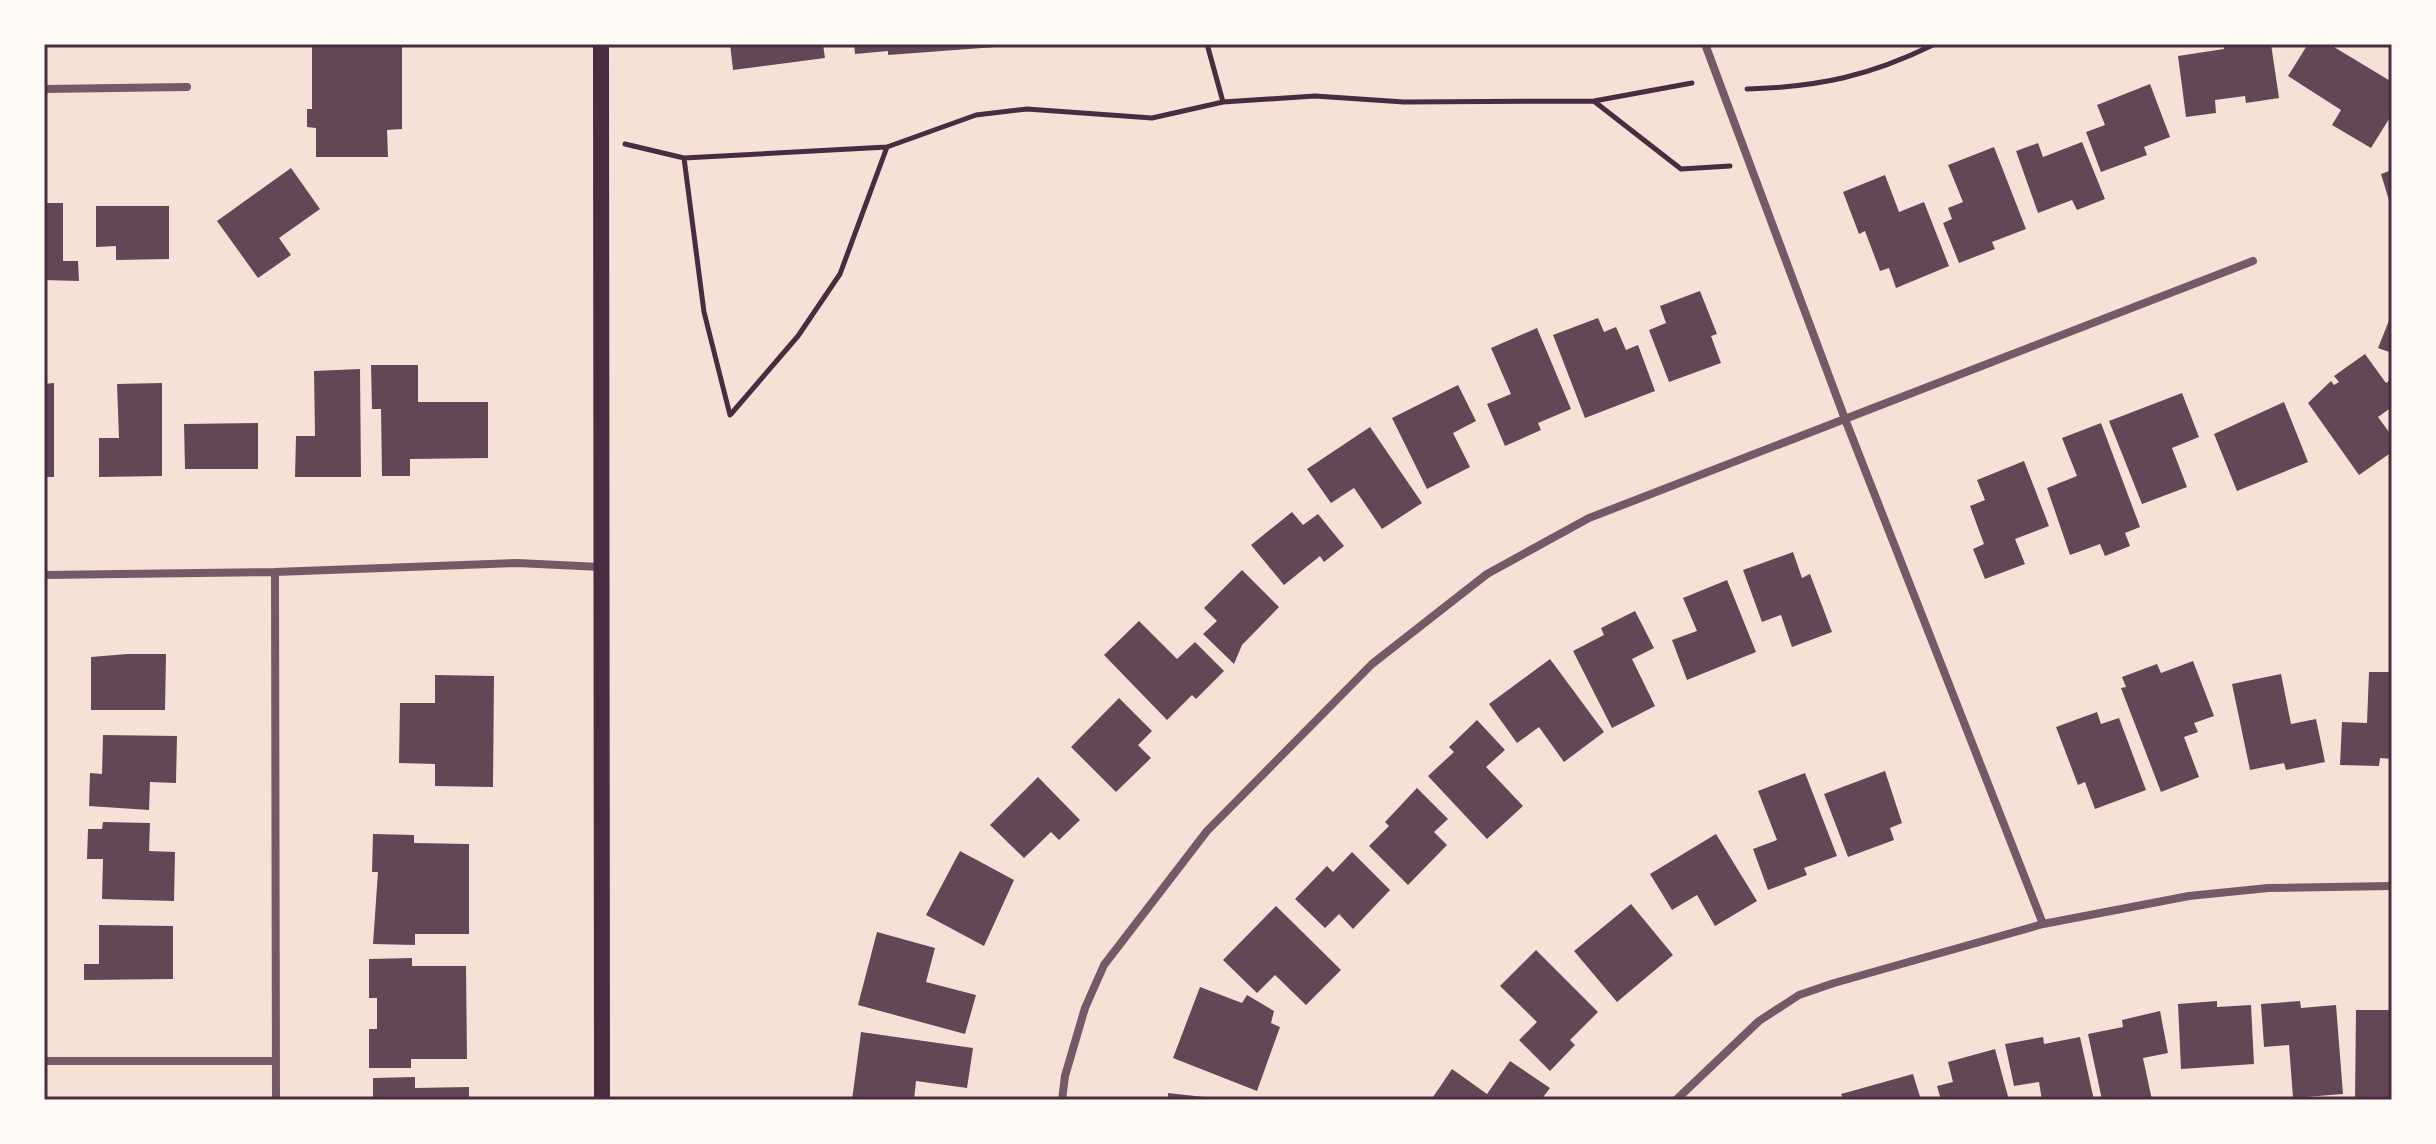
<svg xmlns="http://www.w3.org/2000/svg" width="2436" height="1144" viewBox="0 0 2436 1144" font-family="Lora,serif">
<style>
.building{fill:#644757}
.lines{fill:none;stroke-linecap:round;stroke-linejoin:round}
.path{stroke:#4a2c40;stroke-width:5}
.minor{stroke:#755966;stroke-width:8}
.secondary{stroke:#4a2c40;stroke-width:16}
.neatline{fill:none;stroke:#4a2c40;stroke-width:3}
</style>
<rect width="100%" height="100%" fill="#f7e1d7"/>
<path class="building" d="M312,44H402V129L387,130L388,157H316V128L307,127V109H312Z
M730,44H823L825,58L733,70Z
M854,44H1009V46L888,55V51L855,54Z
M2224,44H2271L2279,98L2246,103L2245,96L2215,100L2216,113L2186,117L2178,56L2224,49Z
M2308,44H2329L2392,82V114L2371,148L2332,125L2341,110L2288,76Z
M2150,84L2170,137L2144,147L2147,155L2101,172L2086,132L2105,125L2097,105Z
M2082,142L2105,199L2077,210L2072,200L2038,213L2016,151L2038,143L2043,157Z
M1994,147L2026,229L1992,242L1995,249L1959,263L1943,223L1952,219L1948,208L1963,202L1948,165Z
M291,168L320,209L279,238L291,255L258,278L217,221Z
M2392,170V207H2391L2381,174Z
M1885,175L1899,212L1924,202L1949,266L1896,288L1889,268L1880,271L1865,231L1859,234L1843,192Z
M44,203H63V261H78L79,281L44,280Z
M96,206H169V259L116,260V246L96,247Z
M1700,291L1717,334L1711,336L1721,363L1669,382L1649,330L1666,323L1660,306Z
M2392,313V353L2378,348Z
M1598,318L1604,332L1616,327L1626,350L1638,345L1655,391L1585,418L1553,335Z
M1537,328L1571,409L1538,423L1541,430L1505,446L1487,404L1511,394L1491,348Z
M2365,354L2386,383L2392,379V407L2378,417L2392,436V452L2359,475L2308,403L2331,381L2334,385L2339,382L2334,376Z
M371,365H418V402H488V458L410,459V476H382L381,409H372Z
M360,369L361,477H295L296,436H315L314,371Z
M54,383V477H44V384Z
M162,383V476L99,477V438H119L117,384Z
M1458,385L1476,421L1453,433L1470,467L1427,489L1392,418Z
M2182,393L2199,437L2172,448L2187,487L2142,504L2109,421Z
M2284,402L2308,462L2237,491L2214,434Z
M258,423V469H185L184,424Z
M2101,423L2140,527L2125,533L2130,546L2105,556L2100,544L2070,555L2047,488L2077,476L2062,438Z
M1370,427L1422,503L1382,529L1354,488L1331,503L1307,469Z
M2024,461L2049,526L2015,539L2025,564L1985,579L1973,549L1984,544L1970,506L1985,500L1977,480Z
M1292,512L1303,525L1318,514L1344,546L1324,562L1320,556L1284,585L1251,545Z
M1793,552L1802,578L1810,574L1832,632L1792,647L1781,615L1762,622L1743,570Z
M1242,570L1279,607L1242,645L1234,664L1203,634L1217,621L1204,608Z
M1727,580L1756,652L1687,680L1672,640L1697,631L1683,598Z
M1635,611L1654,648L1632,659L1655,706L1612,728L1573,651L1604,635L1601,628Z
M1139,621L1177,659L1195,642L1224,671L1196,699L1192,695L1167,720L1104,655Z
M127,654H166L165,710H91V657Z
M1550,659L1604,732L1564,762L1539,727L1517,743L1489,704Z
M2193,661L2214,716L2194,723L2198,732L2184,737L2199,777L2161,792L2121,688L2126,687L2122,677L2157,664L2161,673Z
M2369,672H2392V759L2380,758L2379,766L2340,765L2342,722L2367,723Z
M2281,674L2291,724L2316,719L2325,762L2286,770L2284,763L2250,770L2232,684Z
M435,675L494,676L493,787L435,786V764L399,763L400,703H435Z
M1119,698L1152,731L1138,745L1151,758L1116,792L1071,747Z
M2097,712L2101,724L2119,718L2146,790L2095,809L2085,782L2078,785L2056,727Z
M1477,720L1505,750L1486,767L1523,806L1487,839L1428,776L1454,752L1449,747Z
M103,735L177,736L176,783L150,782L149,810L89,806L90,773L102,774Z
M1885,771L1902,823L1890,828L1894,840L1848,857L1824,794Z
M1805,773L1837,856L1804,868L1807,875L1768,890L1753,849L1777,840L1758,791Z
M1038,777L1080,820L1059,840L1051,832L1024,858L990,825Z
M1417,788L1448,819L1434,832L1447,845L1408,885L1369,846L1389,826L1385,822Z
M103,822L150,823L149,851L175,852L174,901L102,899L103,859H87L88,829H102Z
M373,834L414,835V843L469,844V934H415V945L373,944L378,872H372Z
M1716,834L1757,901L1715,926L1697,895L1672,910L1650,874Z
M960,851L1014,880L984,946L926,915Z
M1352,852L1390,890L1353,929L1339,914L1325,928L1295,899L1327,866L1333,872Z
M1631,904L1673,955L1617,1002L1574,951Z
M1276,906L1341,970L1306,1005L1275,975L1257,993L1223,960Z
M99,925L173,926V979L84,980V964H99Z
M877,932L935,948L926,982L976,995L965,1034L858,1005Z
M1536,950L1598,1012L1570,1040L1575,1045L1550,1071L1519,1040L1537,1022L1500,986Z
M412,958V966H466L467,1059H411V1068H369V1029H377V998H369V959Z
M1200,987L1242,1003L1247,995L1274,1011L1271,1023L1280,1027L1257,1091L1173,1058Z
M2217,1001V1007L2251,1005L2254,1064L2181,1069L2178,1004Z
M2300,1001L2301,1008L2336,1005L2343,1094L2293,1098L2289,1045L2264,1047L2261,1004Z
M2356,1010H2392V1100H2355Z
M2160,1011L2168,1053L2143,1058L2152,1100H2102L2088,1034L2123,1027L2122,1020Z
M861,1032L973,1048L967,1088L916,1081L914,1100H852Z
M2043,1037L2044,1044L2080,1037L2094,1100H2042L2039,1082L2014,1086L2005,1044Z
M1995,1049L2009,1100H1941L1937,1086L1953,1082L1948,1062Z
M1510,1061L1550,1088L1541,1100H1431L1452,1069L1487,1094Z
M1913,1074L1921,1100H1844L1841,1094Z
M415,1077V1088L469,1087V1100H373V1078Z
M1168,1093L1213,1098V1100H1168Z"/>
<g class="lines">
<path class="path" d="M1207,44L1223,102
M1747,89C1819,87 1870,76 1935,44
M1595,102L1681,169L1730,166
M625,144L684,158L704,312L730,415
M684,158L887,147L976,115L1027,109L1152,118L1223,102L1315,96L1404,102L1594,101L1692,83
M731,414L798,336L840,274L887,147"/>
<path class="minor" d="M1705,44L1845,419L2043,924
M44,89L187,87
M275,572L276,1100
M44,575L275,572L517,563L601,567
M44,1061H276
M1062,1100L1065,1076L1085,1008L1104,965L1207,831L1372,664L1487,574L1589,518L2253,261
M1676,1100L1759,1021L1799,995L1834,983L2043,924L2189,896L2268,888L2392,886"/>
<path class="secondary" d="M601,44L602,1100"/>
</g>
<rect width="2436" height="1144" fill="none" stroke="#fffaf5" stroke-width="92"/>
<rect x="46" y="46" width="2344" height="1052" class="neatline"/>
</svg>
